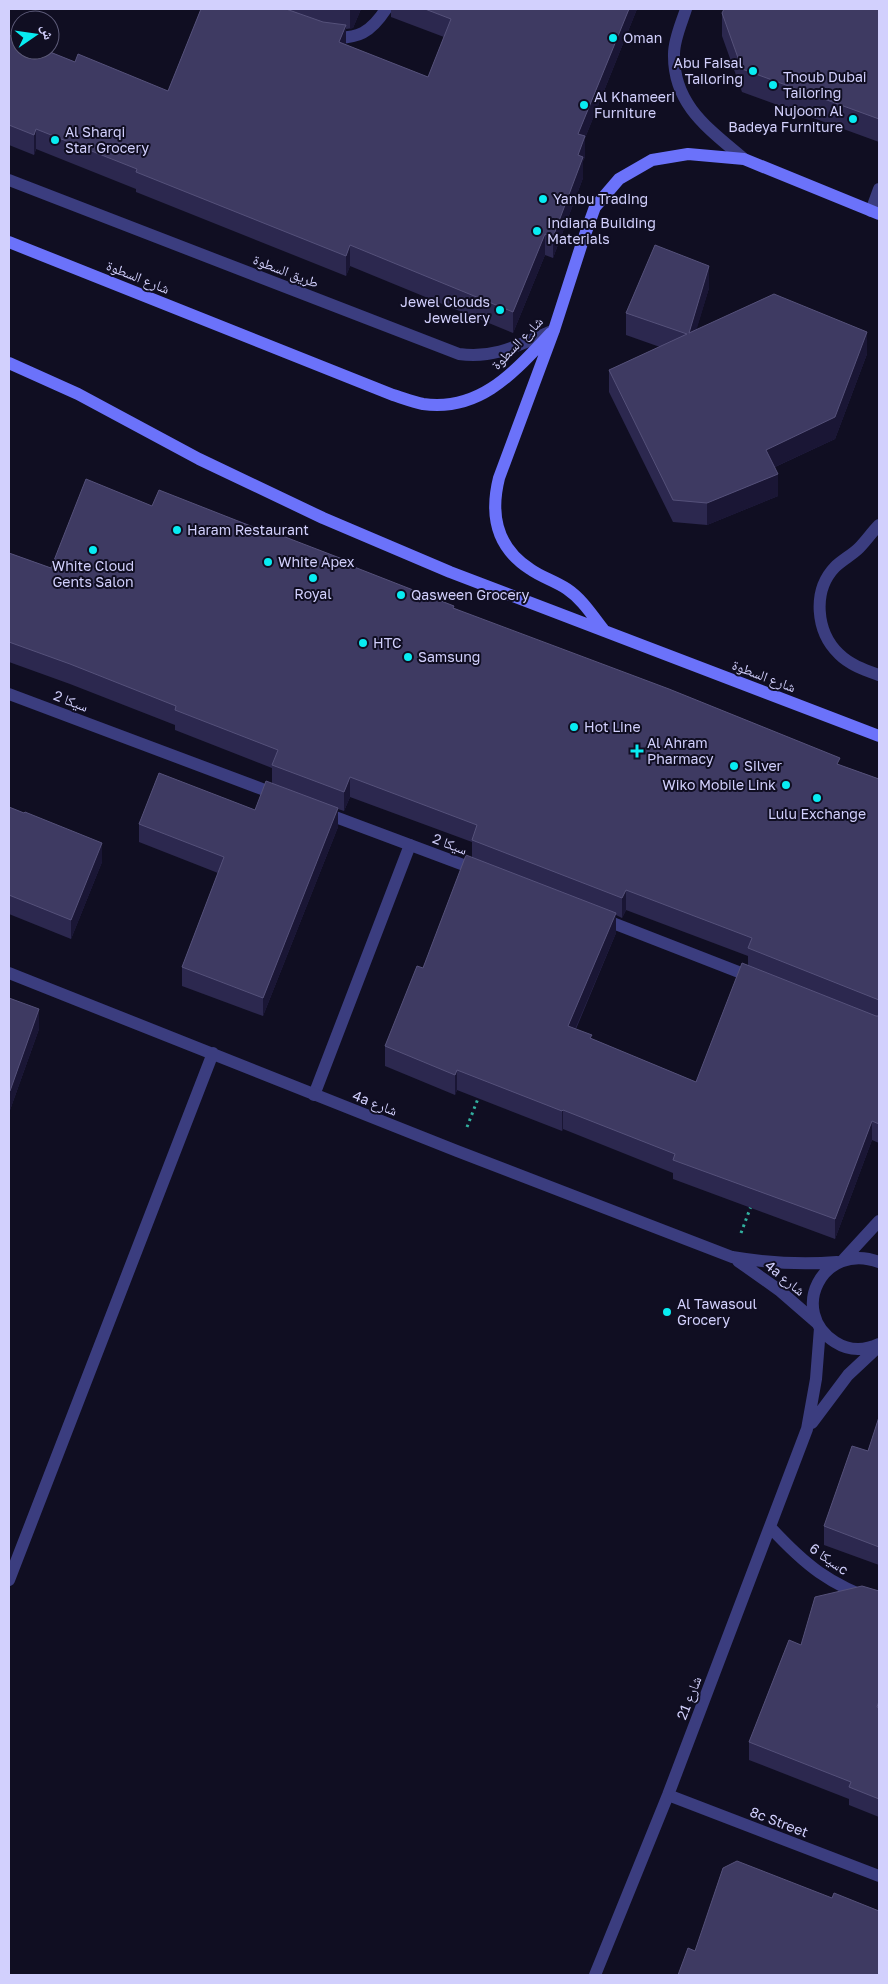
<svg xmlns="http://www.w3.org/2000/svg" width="888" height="1984" viewBox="0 0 888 1984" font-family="'Golos Text','Noto Naskh Arabic',sans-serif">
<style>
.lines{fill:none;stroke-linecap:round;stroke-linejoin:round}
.path{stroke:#32b09f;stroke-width:3;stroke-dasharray:2.5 4;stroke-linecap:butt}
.service{stroke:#3b3d7f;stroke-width:12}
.pedestrian{stroke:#3b3d7f;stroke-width:12}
.minor{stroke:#3b3d7f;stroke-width:12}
.secondary{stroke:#6b72fa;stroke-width:12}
.wall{fill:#2c284f;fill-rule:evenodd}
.shaded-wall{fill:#1a1635}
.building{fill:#3e3a62;stroke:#55517a}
.poi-dot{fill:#08ecf2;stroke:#100e22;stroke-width:2}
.labels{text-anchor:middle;stroke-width:4;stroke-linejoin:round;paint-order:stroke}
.poi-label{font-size:14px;fill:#d2d0fd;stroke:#100e22;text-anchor:start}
.street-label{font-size:14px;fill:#d2d0fd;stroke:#100e22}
</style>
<rect width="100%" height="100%" fill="#100e22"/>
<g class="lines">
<path class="path" d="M467,1127L479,1096
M741,1233L751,1206"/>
<path class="service" d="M879,525C872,532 866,541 859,548C852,555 842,560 835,567C812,591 816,632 839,654C850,665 865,670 879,675
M314,1095L410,845"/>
<path class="pedestrian" d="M871,211L879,189"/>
<path class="minor" d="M686,9C682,22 674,39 674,54C673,105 709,129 744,159
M330,37C358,40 371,32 386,9
M9,180L459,354C497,359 520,344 554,330
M9,694L278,795
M322,812L477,870
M600,918L754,978
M9,973L457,1151L732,1257C768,1263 801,1265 837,1262
M844,1259L879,1221
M738,1261L779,1290L817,1323
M879,1262C822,1241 788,1312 835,1342C849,1351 864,1351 879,1344
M812,1423L848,1375L879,1346
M770,1527C806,1566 829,1584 879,1602
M9,1580L213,1053
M668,1795L879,1876
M595,1975L668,1795L807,1429L816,1379L820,1328"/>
<path class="secondary" d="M9,242L393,395C403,398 413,402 423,404C481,412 515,371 551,333
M9,363L78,394L199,459L323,518L450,572L879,736
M603,629C592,615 582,599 567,589C555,581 541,577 530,569C496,547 490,514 499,478L554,330L582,243L595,207L619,179L652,160L688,154L744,159L879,214"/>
</g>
<path class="wall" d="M201,9H361L353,28L346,29V45L428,77L444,37L391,17V9H637L585,138V157L583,161V178L553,258L545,255L513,333L350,266L346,276L136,192V189L36,149L34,155L9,145V35L75,62L168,91Z
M879,9V142L742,92L722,36V13Z
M709,288L696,330L867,354L835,439L775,467L778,496L707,525L673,522L609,392V370L660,347L626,335V313Z
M152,506L345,564L840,765L879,779V1143L872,1140L835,1239L673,1179V1173L563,1129L562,1131L457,1090L455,1095L385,1066V1046L423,968L472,857V842L350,797L344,811L338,809V827L263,1016L182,986V967L218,873L139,842V824L255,810L272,783V768L175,730V725L70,684L9,662V553L51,568ZM626,910L748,956V965L696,1082L592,1039L576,1029L616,933V915L622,918Z
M9,807L102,862L71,939L9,914Z
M9,998L39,1029L10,1110H9Z
M879,1417V1565L824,1545V1526L868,1451Z
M879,1591V1817L849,1805V1799L749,1760V1742L801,1645Z"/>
<path class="shaded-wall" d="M350,9H361L353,28L350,29Z
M629,9H637L585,138V157L583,161V178L553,258V237L578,155V134Z
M346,25V45L339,42Z
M36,129V149L34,155V135Z
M545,234V255L513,333V312Z
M350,245V266L346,276V256Z
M709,266V288L689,355V333Z
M867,332V354L835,439L766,471V450Z
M778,474V496L707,525V503Z
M350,777V797L344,811V792Z
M338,808V827L263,1016V998Z
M102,843V862L71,939V920Z
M626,890V910L622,918V898Z
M616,913V933L568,1046V1026Z
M39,1009V1029L10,1110V1091Z
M457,1070V1090L455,1095V1075Z
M563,1110V1129L562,1131V1111Z
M872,1121V1140L835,1239V1219Z"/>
<path class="building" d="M201,9H286L323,22L346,25L339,42L428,77L451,19L425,9H629L578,134L585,136L578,155L583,157L553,237L545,234L513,312L350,245L346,256L136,172L137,169L36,129L34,135L9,125V35L20,40V50H45L75,62L78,54L168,91Z
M724,9H879V119L742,69L722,13Z
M655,245L709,266L689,333L774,294L867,332L835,417L766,450L778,474L707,503L673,500L609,370L687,334L626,313Z
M86,479L152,506L159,490L266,532L267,530L345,560L344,563L454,606L453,608L669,689L840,758L837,764L879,779V1000L748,948L752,938L626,890L622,898L472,840L477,825L350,777L344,792L272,765L278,750L175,710L176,706L70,664L9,642V553L51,568Z
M159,773L255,810L266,781L338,808L263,998L182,967L224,857L139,824Z
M9,807L24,813L25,812L102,843L71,920L9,895Z
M466,855L616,913L568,1026L592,1035L590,1038L696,1082L742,963L876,1016H879V1124L872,1121L835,1219L673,1160L675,1154L563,1110L562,1111L457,1070L455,1075L385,1046L417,966L423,968Z
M9,998L39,1009L10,1091L9,1090Z
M879,1417V1547L824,1526L852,1446L868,1451Z
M862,1586L879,1591V1701L877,1707L879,1708V1799L849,1787L851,1782L749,1742L789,1640L801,1645L815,1597Z
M737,1861L832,1898L834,1893L879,1911V1975H678L688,1948L695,1951L723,1868Z"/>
<g class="poi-dot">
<circle cx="613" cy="38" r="5"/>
<circle cx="753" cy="71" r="5"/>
<circle cx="773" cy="85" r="5"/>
<circle cx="584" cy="105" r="5"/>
<circle cx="853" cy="119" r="5"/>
<circle cx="55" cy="140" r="5"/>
<circle cx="543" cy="199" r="5"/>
<circle cx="537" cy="231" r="5"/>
<circle cx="500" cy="310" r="5"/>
<circle cx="177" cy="530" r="5"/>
<circle cx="93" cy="550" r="5"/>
<circle cx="268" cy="562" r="5"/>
<circle cx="313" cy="578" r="5"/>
<circle cx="401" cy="595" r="5"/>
<circle cx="363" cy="643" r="5"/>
<circle cx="408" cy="657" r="5"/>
<circle cx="574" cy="727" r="5"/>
<path d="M634.5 743.5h5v5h5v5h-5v5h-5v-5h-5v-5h5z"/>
<circle cx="734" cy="766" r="5"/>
<circle cx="786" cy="785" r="5"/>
<circle cx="817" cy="798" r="5"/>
<circle cx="667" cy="1312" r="5"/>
</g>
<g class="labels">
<g class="poi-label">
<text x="623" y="43">Oman</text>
<text x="743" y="68" text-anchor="end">Abu Faisal<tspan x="743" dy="16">Tailoring</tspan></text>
<text x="783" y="82">Tnoub Dubai<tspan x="783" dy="16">Tailoring</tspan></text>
<text x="594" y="102">Al Khameeri<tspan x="594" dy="16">Furniture</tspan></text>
<text x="843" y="116" text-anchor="end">Nujoom Al<tspan x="843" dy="16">Badeya Furniture</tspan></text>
<text x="65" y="137">Al Sharqi<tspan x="65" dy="16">Star Grocery</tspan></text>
<text x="553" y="204">Yanbu Trading</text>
<text x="547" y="228">Indiana Building<tspan x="547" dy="16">Materials</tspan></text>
<text x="490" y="307" text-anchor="end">Jewel Clouds<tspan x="490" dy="16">Jewellery</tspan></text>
<text x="187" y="535">Haram Restaurant</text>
<text x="278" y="567">White Apex</text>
<text x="93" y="571" text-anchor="middle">White Cloud<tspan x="93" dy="16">Gents Salon</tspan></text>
<text x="313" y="599" text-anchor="middle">Royal</text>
<text x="411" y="600">Qasween Grocery</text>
<text x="373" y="648">HTC</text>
<text x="418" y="662">Samsung</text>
<text x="584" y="732">Hot Line</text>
<text x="647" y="748">Al Ahram<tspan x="647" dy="16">Pharmacy</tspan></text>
<text x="744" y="771">Silver</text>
<text x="776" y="790" text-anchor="end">Wiko Mobile Link</text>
<text x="817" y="819" text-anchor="middle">Lulu Exchange</text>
<text x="677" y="1309">Al Tawasoul<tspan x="677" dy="16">Grocery</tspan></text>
</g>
<g class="street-label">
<text transform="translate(286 271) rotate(21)" y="5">طريق السطوة</text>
<text transform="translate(138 277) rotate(22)" y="5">شارع السطوة</text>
<text transform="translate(517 343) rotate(-46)" y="5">شارع السطوة</text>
<text transform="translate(764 676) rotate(21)" y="5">شارع السطوة</text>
<text transform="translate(71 701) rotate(21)" y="5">سيكا 2</text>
<text transform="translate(450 844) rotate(21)" y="5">سيكا 2</text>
<text transform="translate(375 1103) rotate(21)" y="5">4a شارع</text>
<text transform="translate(785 1278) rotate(39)" y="5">4a شارع</text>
<text transform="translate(829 1559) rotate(35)" y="5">سيكا 6c</text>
<text transform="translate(689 1698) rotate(-69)" y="5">شارع 21</text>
<text transform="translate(779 1822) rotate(21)" y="5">8c Street</text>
</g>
</g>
<rect width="888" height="1984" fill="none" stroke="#d2d0fd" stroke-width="20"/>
<g transform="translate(35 35) rotate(77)"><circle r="24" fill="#100e22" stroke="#5e5c7a"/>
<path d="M0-4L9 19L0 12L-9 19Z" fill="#08ecf2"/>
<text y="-8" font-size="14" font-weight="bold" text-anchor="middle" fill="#d2d0fd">ش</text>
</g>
</svg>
